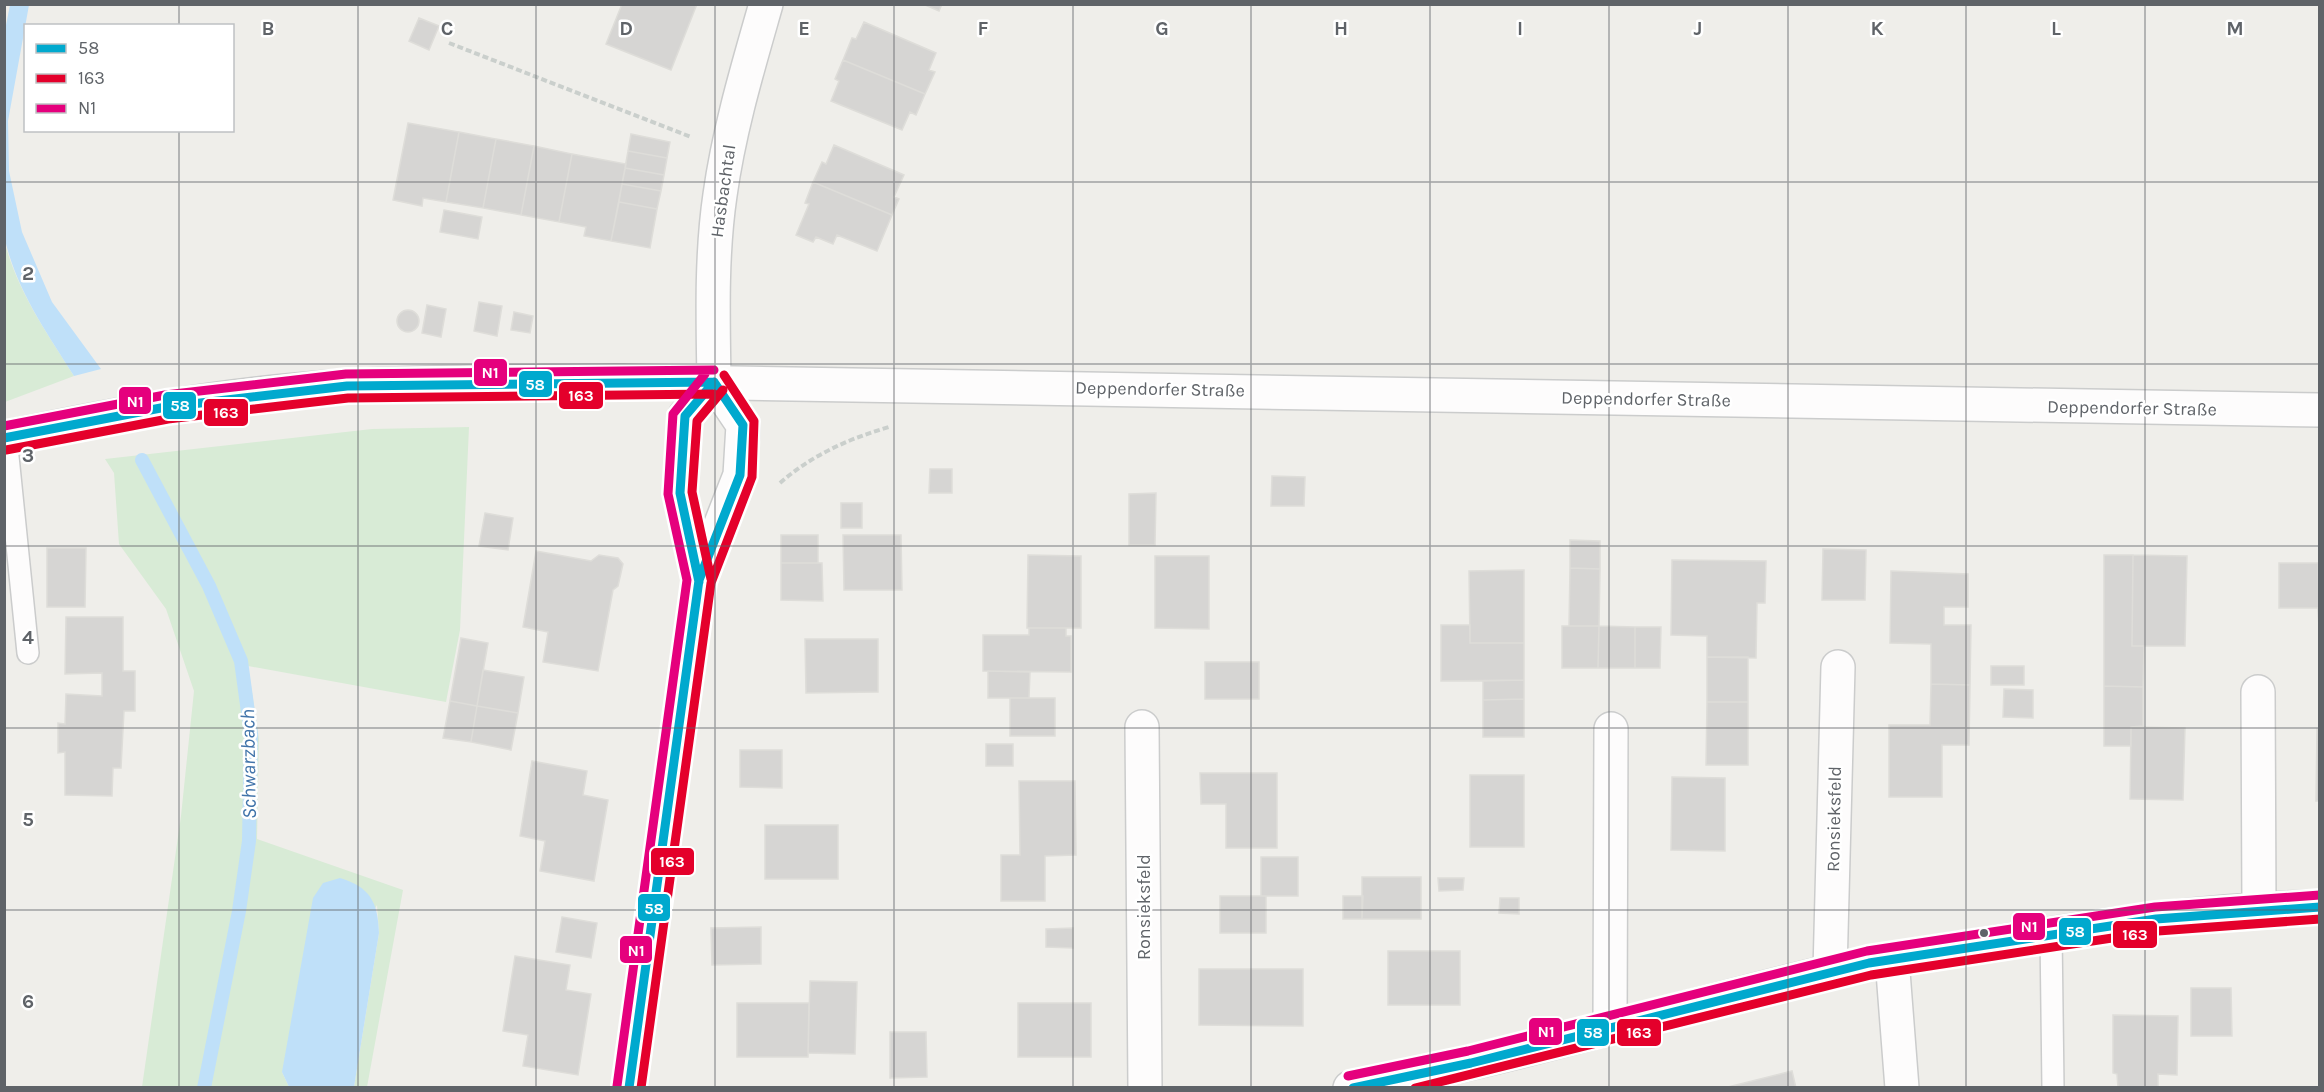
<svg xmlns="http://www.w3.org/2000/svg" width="2324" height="1092" viewBox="0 0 2324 1092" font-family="Karla,sans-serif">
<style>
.green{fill:#d8ebd6}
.water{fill:#bfe0f9}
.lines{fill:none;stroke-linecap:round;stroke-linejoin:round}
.stream{stroke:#bfe0f9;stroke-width:14}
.building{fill:#d6d5d3;stroke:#deddd9;stroke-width:1.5}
.service-casing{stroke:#cbcccc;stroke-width:24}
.minor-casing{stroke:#cbcccc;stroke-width:36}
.tertiary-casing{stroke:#cbcccc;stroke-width:36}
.path{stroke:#cacfcc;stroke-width:4;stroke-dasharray:6 3;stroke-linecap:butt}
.service{stroke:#fdfcfc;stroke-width:21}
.minor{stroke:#fdfcfc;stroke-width:33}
.tertiary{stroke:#fdfcfc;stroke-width:33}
.bus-1-casing{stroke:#fff;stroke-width:14}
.bus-2-casing{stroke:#fff;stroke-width:14}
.bus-3-casing{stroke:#fff;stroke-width:14}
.bus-1{stroke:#00a9ce;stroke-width:9}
.bus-2{stroke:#e4002b;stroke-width:9}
.bus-3{stroke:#e5007d;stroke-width:9}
.grid{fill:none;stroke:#5f6368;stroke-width:1.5;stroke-opacity:0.55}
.bus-dot{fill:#5f6368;stroke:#fff;stroke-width:2}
.labels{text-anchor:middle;stroke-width:5;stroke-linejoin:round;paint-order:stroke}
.street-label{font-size:18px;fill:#5f6368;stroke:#fff}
.water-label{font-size:20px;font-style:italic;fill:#4174aa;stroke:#fff}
.grid-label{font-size:20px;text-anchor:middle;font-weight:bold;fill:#5f6368;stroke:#fff;stroke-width:5;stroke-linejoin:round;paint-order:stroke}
.line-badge{stroke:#fff;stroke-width:2}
.badge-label{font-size:16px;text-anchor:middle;font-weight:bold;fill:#fff}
</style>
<rect width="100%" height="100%" fill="#efeeea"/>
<path class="green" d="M4,240C17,291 47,333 74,376L5,402Z
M469,427L460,630L446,702L248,666L259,739L257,839L403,890L367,1087H354L379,933L377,905L282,1072L289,1087H142L181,816L194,691L166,609L119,544L114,473L105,459L372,429Z"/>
<path class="water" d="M10,5H29L8,121L9,171L22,232L52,302L101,369L74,376C47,333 17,291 5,240L4,35Z
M340,878C370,887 378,902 379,933L354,1087H289L282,1072L313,898L323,883Z"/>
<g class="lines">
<path class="stream" d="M142,460L209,586L241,661L251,734L249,841L239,911L204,1088"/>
</g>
<path class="building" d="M622,4H697L671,70L606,44Z
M923,4H942L939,11Z
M419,18L439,26L429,50L409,41Z
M864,22L936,53L929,70L935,72L925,94L843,60L852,38L856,39Z
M843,60L925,94L916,115L910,112L902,130L831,101L839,81L835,79Z
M408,123L459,132L446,202L423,198L422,206L393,200Z
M459,132L496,139L483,208L446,202Z
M631,134L670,142L667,158L628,151Z
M496,139L534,146L521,215L483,208Z
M834,145L904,175L894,197L899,199L892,215L813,182L822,162L826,164Z
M534,146L572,154L559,222L521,215Z
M628,151L667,158L664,175L625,168Z
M572,154L626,164L611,241L584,236L586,227L559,222Z
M625,168L664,175L661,191L622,184Z
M813,182L892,215L877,251L837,235L833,244L816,237L813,242L796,235L809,204L805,203Z
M622,184L661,191L657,209L619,202Z
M619,202L657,209L650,248L611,241Z
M444,210L482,217L478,239L440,232Z
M479,302L502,306L497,336L474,331Z
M427,305L446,309L441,337L422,333Z
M397 321a11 11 0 1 1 22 0a11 11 0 1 1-22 0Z
M514,312L533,316L530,333L511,330Z
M930,469H952V493H929Z
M1272,476L1305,477L1304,506H1271Z
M1156,493L1155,545H1129V494Z
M841,503H862V528H841Z
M485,513L513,518L508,550L479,546Z
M781,535H818V563H781Z
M843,535H901L902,590H844Z
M1570,540L1600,541V569L1570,568Z
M47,548H86L85,607H47Z
M1823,549L1866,550L1865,600H1822Z
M536,551L591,561L599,555L618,558L623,564L618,586L613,590L598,671L543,662L548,632L523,627Z
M1028,555L1081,556V628H1027Z
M2104,555H2133L2132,646H2144L2143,687L2104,686Z
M2133,555L2187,556L2185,646H2132Z
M1155,556H1209V629L1155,628Z
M1672,560L1766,561L1765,603H1757L1756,658L1707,657V636L1671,635Z
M781,563H822L823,601L781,600Z
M2279,563H2318L2320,648L2318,608H2279Z
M1570,568L1600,569L1599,626H1569Z
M1524,570V643H1470L1469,571Z
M1891,571L1968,574V607H1944V625H1971L1970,685L1931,684V644L1890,643Z
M66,617H123V671H135V711H124L121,768H113L112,796L65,795V752L58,753V723L65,724L66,694L102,696V673L65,674Z
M1441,625H1470V643H1524V680L1441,681Z
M1562,626H1599L1598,668H1562Z
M1599,626L1635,627V668H1598Z
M1635,627H1661L1660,668H1635Z
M1029,628H1066V636H1071V672L983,671V635H1029Z
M461,638L488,643L477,706L450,701Z
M805,639H878V692L806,693Z
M1707,657H1748V702H1707Z
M1205,662H1259V699H1205Z
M1991,666H2024V685H1991Z
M483,670L524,677L518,713L477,706Z
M988,671L1030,672L1029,698H988Z
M1524,680V699L1483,700V681Z
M1931,684L1970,685L1969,745H1942V797H1889V725H1930Z
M2104,686L2143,687V726L2131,727V746H2104Z
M2004,689L2033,690V718L2003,717Z
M1010,698H1055V736H1010Z
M1524,699V737H1483V700Z
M450,701L477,706L471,742L443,738Z
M1707,702H1748V765H1706Z
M477,706L518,713L511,750L471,742Z
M2131,727L2185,728L2183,800L2130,799Z
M2317,729H2320V801H2316Z
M986,744H1013V766H986Z
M740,750H782V788L740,787Z
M532,761L587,771L583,795L608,800L594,881L540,871L545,841L520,836Z
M1200,773H1277V848H1226V804H1201Z
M1470,775H1524V847H1470Z
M1672,777L1725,778V851L1671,850Z
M1019,781H1075L1076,855L1045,856V901H1001V855H1020Z
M765,825H838V879H765Z
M1261,857H1298V896H1261Z
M1362,877H1421V919H1362Z
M1438,878H1464L1463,890L1439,891Z
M1220,896H1266V933H1220Z
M1343,896H1363L1362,919H1343Z
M1500,898H1519V914L1499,913Z
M562,917L597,923L591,958L556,952Z
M761,927V964L712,965L711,928Z
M1073,928V948L1046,947V929Z
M1388,951H1460V1005H1388Z
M515,956L570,965L566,990L591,994L578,1075L523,1066L528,1035L503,1031Z
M1199,969H1303V1026L1199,1025Z
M810,981L857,982L855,1054L808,1053Z
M2191,988H2231L2232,1036H2191Z
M737,1003H809L808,1057H737Z
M1018,1003H1091V1057H1018Z
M2113,1015L2178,1016L2177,1075L2158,1074V1088H2118L2117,1074L2113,1073Z
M890,1032H926L927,1077L890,1078Z
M1792,1071L1796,1088H1724Z"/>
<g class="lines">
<defs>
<path id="service" d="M6,437L28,653
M2051,933L2053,1088"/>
<path id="minor" d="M714,382C713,320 711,256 720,195C729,130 748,67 766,4
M699,580L680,493L685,416L714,382
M2258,692L2259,908
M1142,727L1145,1088
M1892,959L1902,1088
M1830,971L1838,667
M1610,1028L1611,729
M629,1088L699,580L740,475L743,425L714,382
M1350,1088C1512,1059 1668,1010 1828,972C1882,959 1939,952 1994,943C2102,925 2210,909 2320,907"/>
<path id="tertiary" d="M4,438C117,414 231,393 347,386C436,381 526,382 615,381L2320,410"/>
</defs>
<use href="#service" class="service-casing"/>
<use href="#minor" class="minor-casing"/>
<use href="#tertiary" class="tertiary-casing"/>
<path class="path" d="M449,43L691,137
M780,483C812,455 848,439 889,427"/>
<use href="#service" class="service"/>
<use href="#minor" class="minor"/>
<use href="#tertiary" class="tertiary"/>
<defs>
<path id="bus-1" d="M4,438L166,407L347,386L714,382
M699,582L680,493L685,416L714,382
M629,1088L699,580L740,475L743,425L714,382
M1353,1088L1471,1063L1869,963L2156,919L2320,907"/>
<path id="bus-2" d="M6,450L168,419L348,398L714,394
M711,579L692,492L697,421L723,390
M641,1088L711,583L752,477L754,421L724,375
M1415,1088L1871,975L2158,931L2320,919"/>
<path id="bus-3" d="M4,426L165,395L346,374L714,370
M1348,1076L1468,1051L1867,951L2155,907L2320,895
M617,1086L687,580L668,494L673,414L705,374"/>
</defs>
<use href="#bus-1" class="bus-1-casing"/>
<use href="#bus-2" class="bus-2-casing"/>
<use href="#bus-3" class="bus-3-casing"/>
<use href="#bus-1" class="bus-1"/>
<use href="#bus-2" class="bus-2"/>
<use href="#bus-3" class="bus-3"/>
</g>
<path class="grid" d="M179,4V26M358,4V1088M536,4V1088M715,4V1088M894,4V1088M1073,4V1088M1251,4V1088M1430,4V1088M1609,4V1088M1788,4V1088M1966,4V1088M2145,4V1088M179,130V1088M4,182H2320M4,364H2320M4,546H2320M4,728H2320M4,910H2320"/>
<circle class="bus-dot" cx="1984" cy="933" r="5"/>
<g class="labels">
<g class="street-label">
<text transform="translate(723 191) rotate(-82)" y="6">Hasbachtal</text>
<text transform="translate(1160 389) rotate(1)" y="6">Deppendorfer Straße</text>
<text transform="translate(1646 399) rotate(1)" y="6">Deppendorfer Straße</text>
<text transform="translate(2132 408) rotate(1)" y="6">Deppendorfer Straße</text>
<text transform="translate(1834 819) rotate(-89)" y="6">Ronsieksfeld</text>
<text transform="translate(1144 907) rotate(-90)" y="6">Ronsieksfeld</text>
</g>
<g class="water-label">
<text transform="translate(248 764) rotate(-91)" y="7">Schwarzbach</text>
</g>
</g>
<g class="grid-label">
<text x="268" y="35">B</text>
<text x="447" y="35">C</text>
<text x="626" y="35">D</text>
<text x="804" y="35">E</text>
<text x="983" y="35">F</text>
<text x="1162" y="35">G</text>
<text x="1341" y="35">H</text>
<text x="1520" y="35">I</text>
<text x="1698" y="35">J</text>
<text x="1877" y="35">K</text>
<text x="2056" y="35">L</text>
<text x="2235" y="35">M</text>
<text x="28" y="280">2</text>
<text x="28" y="462">3</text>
<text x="28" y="644">4</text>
<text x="28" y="826">5</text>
<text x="28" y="1008">6</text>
</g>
<g class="line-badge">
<rect x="473" y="358" width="35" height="29" rx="6" fill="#e5007d"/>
<rect x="518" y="370" width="35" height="28" rx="6" fill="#00a9ce"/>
<rect x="558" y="381" width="46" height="29" rx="6" fill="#e4002b"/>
<rect x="118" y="386" width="34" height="29" rx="6" fill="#e5007d"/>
<rect x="162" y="391" width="35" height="29" rx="6" fill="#00a9ce"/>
<rect x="203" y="398" width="46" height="29" rx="6" fill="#e4002b"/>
<rect x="650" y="847" width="45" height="29" rx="6" fill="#e4002b"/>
<rect x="637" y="893" width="34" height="29" rx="6" fill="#00a9ce"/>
<rect x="2012" y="912" width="34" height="29" rx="6" fill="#e5007d"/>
<rect x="2058" y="917" width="34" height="29" rx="6" fill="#00a9ce"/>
<rect x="2112" y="920" width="46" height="29" rx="6" fill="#e4002b"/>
<rect x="619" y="935" width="34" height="29" rx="6" fill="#e5007d"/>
<rect x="1528" y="1017" width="35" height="29" rx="6" fill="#e5007d"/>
<rect x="1576" y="1018" width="34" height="29" rx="6" fill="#00a9ce"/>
<rect x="1616" y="1018" width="46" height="29" rx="6" fill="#e4002b"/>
</g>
<g class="badge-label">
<text x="490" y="378">N1</text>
<text x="535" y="390">58</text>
<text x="581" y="401">163</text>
<text x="135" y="407">N1</text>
<text x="180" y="411">58</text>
<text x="226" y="418">163</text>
<text x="672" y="867">163</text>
<text x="654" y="914">58</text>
<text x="2029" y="932">N1</text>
<text x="2075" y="937">58</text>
<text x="2135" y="940">163</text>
<text x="636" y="956">N1</text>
<text x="1546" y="1037">N1</text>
<text x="1593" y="1038">58</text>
<text x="1639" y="1038">163</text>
</g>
<rect width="2324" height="1092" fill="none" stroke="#5f6368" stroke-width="12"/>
<rect x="24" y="24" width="210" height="108" fill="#ffffff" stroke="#bfc1c3" stroke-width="1.5"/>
<rect x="36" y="44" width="30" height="9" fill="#00a9ce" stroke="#bfc1c3" stroke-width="1.5"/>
<text x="78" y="54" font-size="18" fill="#5f6368">58</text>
<rect x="36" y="74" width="30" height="9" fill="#e4002b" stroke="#bfc1c3" stroke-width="1.5"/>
<text x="78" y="84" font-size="18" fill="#5f6368">163</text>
<rect x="36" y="104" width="30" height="9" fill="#e5007d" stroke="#bfc1c3" stroke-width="1.5"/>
<text x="78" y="114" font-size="18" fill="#5f6368">N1</text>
</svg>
